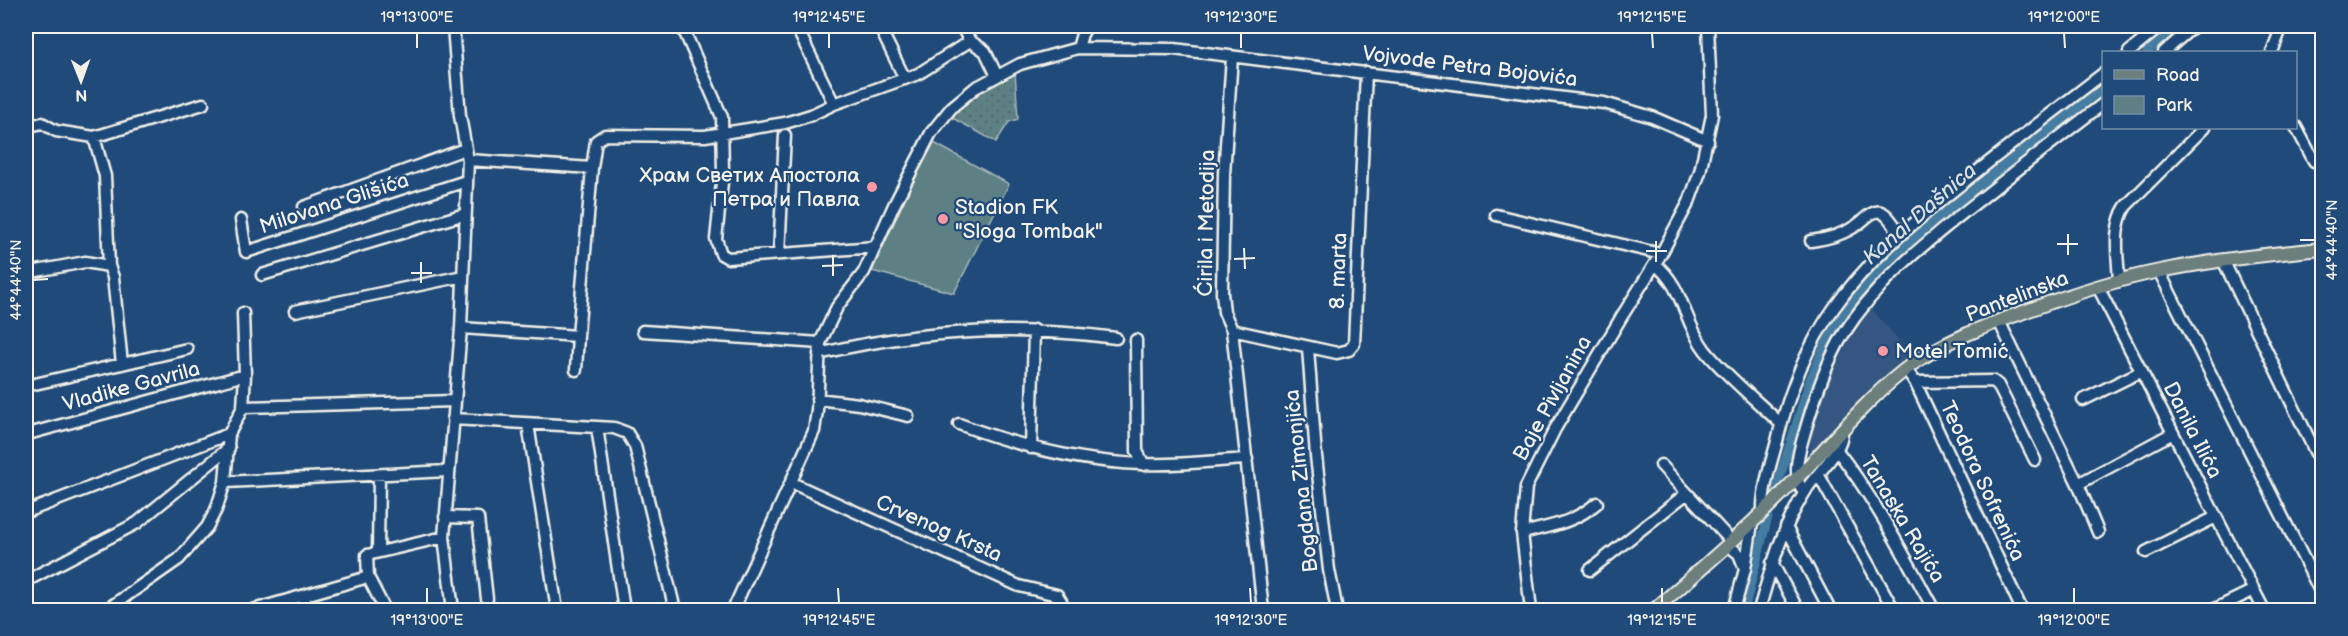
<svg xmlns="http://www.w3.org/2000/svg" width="2348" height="636" viewBox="0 0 2348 636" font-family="'Balsamiq Sans',sans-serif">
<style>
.built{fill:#365780}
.grass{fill:url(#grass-dots);stroke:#a8b8b6;stroke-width:1.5}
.park{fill:#5d8085;stroke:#a8b8b6;stroke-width:1.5}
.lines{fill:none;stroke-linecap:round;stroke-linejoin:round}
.canal{stroke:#457ca2;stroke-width:9}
.minor-casing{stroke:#f4f1e8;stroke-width:15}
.major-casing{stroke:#f4f1e8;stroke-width:16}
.minor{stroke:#1f4a7a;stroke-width:10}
.major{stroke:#6c7f7c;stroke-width:12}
.ticks{fill:none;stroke:#f4f1e8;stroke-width:2}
.poi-dot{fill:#ff9aa2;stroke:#1f4a7a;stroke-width:2}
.labels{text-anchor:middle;stroke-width:4.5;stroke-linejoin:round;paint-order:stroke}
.street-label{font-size:21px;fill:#f4f1e8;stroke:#1f4a7a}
.poi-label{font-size:21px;fill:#f4f1e8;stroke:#1f4a7a;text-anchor:start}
.water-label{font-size:22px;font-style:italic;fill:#dadfde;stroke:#1f4a7a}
.neatline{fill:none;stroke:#f4f1e8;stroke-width:2}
.ticks-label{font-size:15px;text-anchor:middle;fill:#f4f1e8}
</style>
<defs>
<pattern id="grass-dots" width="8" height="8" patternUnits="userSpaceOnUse" patternTransform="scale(1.5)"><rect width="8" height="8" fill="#5d8085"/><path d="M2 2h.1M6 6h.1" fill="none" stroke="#546769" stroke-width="1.8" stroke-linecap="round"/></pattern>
</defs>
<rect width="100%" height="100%" fill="#1f4a7a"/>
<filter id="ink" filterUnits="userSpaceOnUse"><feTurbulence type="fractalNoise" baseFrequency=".0167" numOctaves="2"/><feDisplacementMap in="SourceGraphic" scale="12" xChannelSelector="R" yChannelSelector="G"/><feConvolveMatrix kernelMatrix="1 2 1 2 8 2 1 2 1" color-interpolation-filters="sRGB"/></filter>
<g filter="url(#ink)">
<path class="built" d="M1870,307L1912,356L1870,394L1814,450L1810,449L1811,435L1831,377L1853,333Z"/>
<path class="grass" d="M1015,71L1018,119L1009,122L996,142L949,116L975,95Z"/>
<path class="park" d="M934,143L1009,184L954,293L872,271L911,186Z"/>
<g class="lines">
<path class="canal" d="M2147,52L2179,26
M1744,610L1770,509L1810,380L1827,341L1848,308L1882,266L1917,235L2104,87"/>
<defs>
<path id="minor" d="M453,26L460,116L468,160L461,328L444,537L453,610
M682,26L722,117L723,173L716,239L721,254L728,258L875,247
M796,26L834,104
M879,26L905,79
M961,26L970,41
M1078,48L1082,34L1087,26
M2129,52L2161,26
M2164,52L2194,26
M2272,52L2282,26
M1232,57L1224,174L1222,293L1224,312L1232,330L1263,610
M26,127L42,123L56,131L94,137L203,104
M2296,127L2314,161
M94,137L105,176L109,266
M468,160L592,168L596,141L605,135L705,136L785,123L811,115L834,104L918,74L970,41L985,51L997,76
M304,207L465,149
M1496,215L1661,254
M241,220L246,252L466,181
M1811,241C1827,239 1843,235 1857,225C1863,221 1873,209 1881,212C1889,215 1895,227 1900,234
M779,254L785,135
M2223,260L2322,466
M1655,264C1684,287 1683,321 1705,350C1724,374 1758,402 1781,424
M2159,271L2322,595
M26,273L85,262L109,266L113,277L122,364
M262,275L465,214
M2119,281C2118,256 2112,227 2126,206L2204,128
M2098,287L2264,610
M295,311L463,276
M1999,321L2078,484L2098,532
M461,328L578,336L592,168
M1232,330L1337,353L1349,350L1354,344L1366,72
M643,331L820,343
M1136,340L1137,451L1144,465
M1308,348L1316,456L1329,570L1337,610
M819,354C918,330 1015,325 1116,338
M1906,369L1915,382L2022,610
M576,370L578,336
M1915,382L1993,381L1998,385L2035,460
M26,386L187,349
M817,399L859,404L908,416
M2083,400L2142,371
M243,407L454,401
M453,419L597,427L614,428L627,433L635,446L675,610
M528,424L557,610
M959,424C1018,446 1078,462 1141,464C1176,466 1212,461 1247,459
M597,427L624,610
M28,434L245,375
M1031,448L1034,330
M1836,449C1875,499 1904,555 1934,610
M1661,465L1732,542
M1818,474L1894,610
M225,482L448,471
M792,483L1019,586L1057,595L1061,601V610
M2078,484L2173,433
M1804,493C1790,474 1800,449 1806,428C1815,397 1826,363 1843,335C1878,279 1930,239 1982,198C2022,166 2063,134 2104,103
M26,512L229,434
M1763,512C1762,489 1771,464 1777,441C1788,395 1806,347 1834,308C1869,258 1917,220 1964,182C2010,145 2057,109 2104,73
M445,517L478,518L487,599
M1786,527L1830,610
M1522,533C1550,526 1574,523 1597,503
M1728,545L1739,554L1745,569L1752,523
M378,552L379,475
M2146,552L2216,517
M1772,563L1798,610
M1590,570L1686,494
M368,577L385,610
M26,581L137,523L229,448
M303,596L309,610
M106,610L179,559L207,527L216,510L225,482L229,434L243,407L245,375L243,313
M253,610L368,577L367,555L444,537
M733,610L814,431L817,411L820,343L837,307L864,272L894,205L931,133L952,107L975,88L1020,64L1078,48L1174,49L1604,103L1652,117L1708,141
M1531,610L1522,533L1526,487L1555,429L1622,316L1661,254L1689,202L1700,172L1712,115L1708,26
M1734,610L1745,569
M1759,610C1772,565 1782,527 1808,487C1819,471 1844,450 1842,429
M2213,610L2254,590"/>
<path id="major" d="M1654,610C1702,568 1750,527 1794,481C1834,441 1868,396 1914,363C1946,341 1985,326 2021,313C2066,296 2113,280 2160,271C2214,260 2268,254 2322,249"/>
</defs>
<use href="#minor" class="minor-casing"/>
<use href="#major" class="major-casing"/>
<use href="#minor" class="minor"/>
<use href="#major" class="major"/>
</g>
</g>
<path class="ticks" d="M417,33V48M829,33V48M1241,33V48M1652,33L1653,48M2064,33L2065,48M2068,234V255M2300,240H2315M1656,241V262M2057,244H2078M1244,248L1245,269M1646,251H1667M833,255V276M1234,259L1255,258M421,262V283M822,266L843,265M411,273H432M33,280L48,279M427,588V603M838,588L839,603M1250,588L1251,603M1662,588V603M2074,588V603"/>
<g class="poi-dot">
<circle cx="872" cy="187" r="6"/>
<circle cx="943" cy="219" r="6"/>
<circle cx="1883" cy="351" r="6"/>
</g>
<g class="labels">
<g class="street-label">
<text transform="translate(1470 66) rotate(7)" y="7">Vojvode Petra Bojovića</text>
<text transform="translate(334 203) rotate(-18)" y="7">Milovana Glišića</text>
<text transform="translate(1206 223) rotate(-89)" y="7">Ćirila i Metodija</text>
<text transform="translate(1338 271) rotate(-88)" y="7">8. marta</text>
<text transform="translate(2017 296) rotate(-21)" y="7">Pantelinska</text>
<text transform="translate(131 386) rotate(-15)" y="7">Vladike Gavrila</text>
<text transform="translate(1552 398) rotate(-61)" y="7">Baje Pivljanina</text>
<text transform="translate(2193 430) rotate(63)" y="7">Danila Ilića</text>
<text transform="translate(1301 481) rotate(-96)" y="7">Bogdana Zimonjića</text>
<text transform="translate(1983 481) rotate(65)" y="7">Teodora Sofrenića</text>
<text transform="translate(1903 519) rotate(59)" y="7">Tanaska Rajića</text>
<text transform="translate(939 528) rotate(24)" y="7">Crvenog Krsta</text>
</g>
<g class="poi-label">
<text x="860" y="182" text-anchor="end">Храм Светих Апостола<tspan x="860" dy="24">Петра и Павла</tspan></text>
<text x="955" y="214">Stadion FK<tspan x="955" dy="24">"Sloga Tombak"</tspan></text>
<text x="1895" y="358">Motel Tomić</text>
</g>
<g class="water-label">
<text transform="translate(1919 213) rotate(-41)" y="8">Kanal Dašnica</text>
</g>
</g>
<rect width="2348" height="636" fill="none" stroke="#1f4a7a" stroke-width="66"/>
<rect x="2102" y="51" width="195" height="78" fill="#1f4a7a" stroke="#748da6" stroke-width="1.5"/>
<rect x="2114" y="70" width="30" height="9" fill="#6c7f7c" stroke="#748da6" stroke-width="1.5"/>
<text x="2156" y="81" font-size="18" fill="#f4f1e8">Road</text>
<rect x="2114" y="96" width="30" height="18" fill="#5d8085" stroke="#748da6" stroke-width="1.5"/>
<text x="2156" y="111" font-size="18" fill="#f4f1e8">Park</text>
<g transform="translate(81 81) rotate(179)" stroke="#1f4a7a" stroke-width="4.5" paint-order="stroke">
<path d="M0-4.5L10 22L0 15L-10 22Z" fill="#f4f1e8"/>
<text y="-9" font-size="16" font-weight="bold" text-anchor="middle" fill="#f4f1e8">N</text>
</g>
<rect x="33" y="33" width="2282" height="570" class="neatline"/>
<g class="ticks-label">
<text x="417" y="22">19°13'00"E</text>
<text x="829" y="22">19°12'45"E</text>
<text x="1241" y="22">19°12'30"E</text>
<text x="1652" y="22">19°12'15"E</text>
<text x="2064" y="22">19°12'00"E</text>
<text transform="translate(2332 240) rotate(-90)" y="5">44°44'40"N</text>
<text transform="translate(16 280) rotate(-90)" y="5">44°44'40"N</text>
<text x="427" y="625">19°13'00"E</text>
<text x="839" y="625">19°12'45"E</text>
<text x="1251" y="625">19°12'30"E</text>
<text x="1662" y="625">19°12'15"E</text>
<text x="2074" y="625">19°12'00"E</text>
</g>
</svg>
